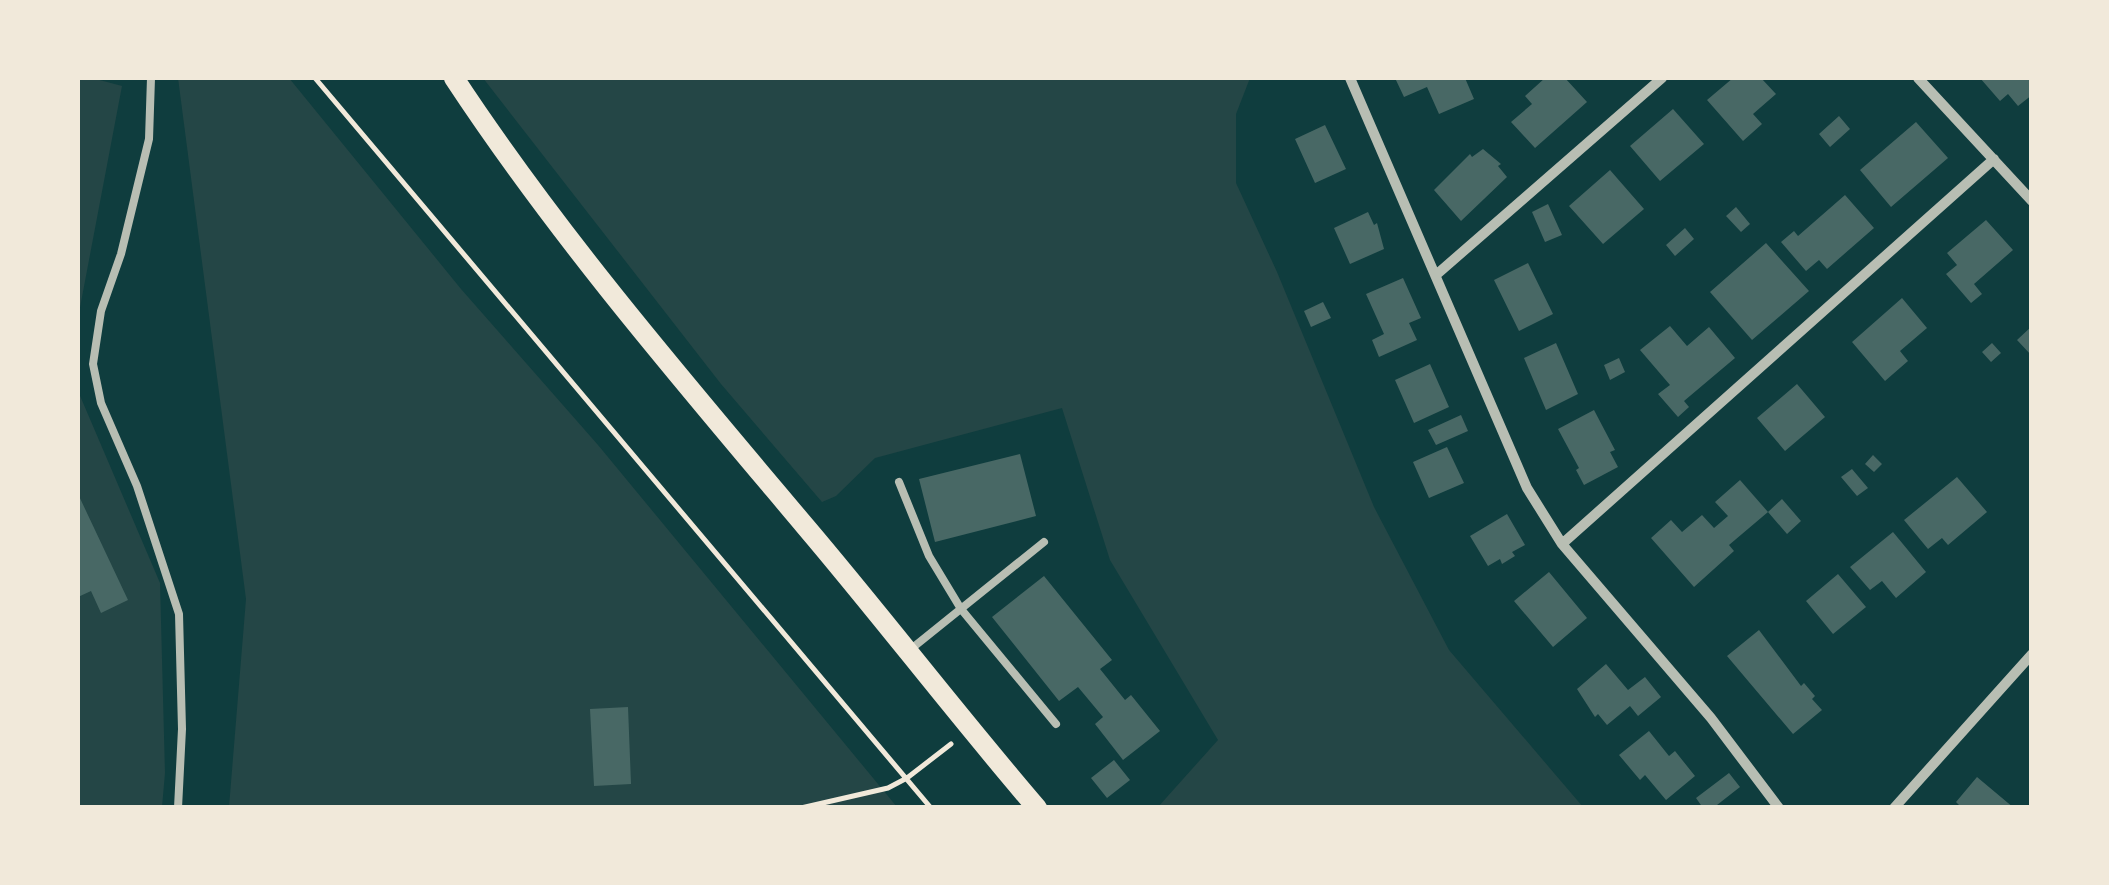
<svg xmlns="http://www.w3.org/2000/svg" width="2109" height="885" viewBox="0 0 2109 885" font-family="Quicksand,sans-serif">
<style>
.green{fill:#244646}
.building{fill:#486865}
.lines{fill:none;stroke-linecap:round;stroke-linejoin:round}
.path{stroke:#f1e9da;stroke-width:5}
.service{stroke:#b8beb3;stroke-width:8}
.minor{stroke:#b8beb3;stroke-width:10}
.secondary{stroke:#f1e9da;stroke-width:20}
</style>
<rect width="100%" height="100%" fill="#0f3d3e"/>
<path class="green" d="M78,78H92L122,86L78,318Z
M178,78H289L461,289L598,445L897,807H229L246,599Z
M483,78H1250L1236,114V183L1277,272L1374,507L1449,650L1583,807H1158L1218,740L1110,560L1062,408L875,458L836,496L822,502L721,384Z
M78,391L160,583L165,773L162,807H78Z"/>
<path class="building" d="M1395,78H1465L1474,99L1439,114L1427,87L1404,97Z
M1545,78H1565L1587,102L1535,148L1511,122L1532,104L1525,96Z
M1733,78H1761L1776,94L1753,114L1762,124L1743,141L1707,100Z
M1980,78H2032V95L2018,106L2008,94L2000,101Z
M1673,109L1704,144L1660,181L1630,146Z
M1839,116L1850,129L1830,147L1819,134Z
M1916,122L1948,158L1891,207L1860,170Z
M1325,125L1346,169L1315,183L1295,139Z
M1483,149L1501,164L1498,166L1507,177L1461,221L1434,190L1470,154L1472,157Z
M1610,170L1644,209L1603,244L1569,206Z
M1845,195L1874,228L1827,269L1819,260L1806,271L1781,242L1794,231L1798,236Z
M1548,204L1562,235L1545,242L1532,212Z
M1736,207L1750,224L1741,232L1726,216Z
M1368,212L1374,225L1377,223L1384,249L1350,264L1334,228Z
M1986,220L2013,250L1974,284L1982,294L1971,303L1946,274L1957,265L1947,253Z
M1685,228L1694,239L1675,256L1666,245Z
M1766,243L1809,291L1752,340L1710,292Z
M1528,263L1553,314L1519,331L1494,280Z
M1403,278L1421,318L1409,323L1417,340L1379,357L1372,340L1384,334L1366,294Z
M1902,298L1927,328L1900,351L1908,361L1885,381L1852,342Z
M1323,302L1331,318L1311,327L1304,311Z
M1670,326L1687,346L1709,327L1735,358L1684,401L1689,407L1678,417L1658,394L1670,385L1640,350Z
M2032,326V356L2017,340Z
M1556,343L1578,394L1546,410L1524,358Z
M1992,343L2001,353L1991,362L1982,352Z
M1619,358L1625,372L1610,380L1604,365Z
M1430,364L1449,407L1414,423L1395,380Z
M1797,384L1825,417L1785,451L1757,418Z
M1594,410L1615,450L1610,452L1618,467L1584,485L1576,470L1579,468L1558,429Z
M1461,415L1468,431L1436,445L1428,430Z
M1447,447L1464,483L1429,498L1413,462Z
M1020,454L1036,516L935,542L919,479Z
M1873,455L1882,464L1874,472L1865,464Z
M1852,469L1868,488L1857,496L1841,477Z
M1957,477L1987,512L1948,545L1942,538L1928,549L1904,520Z
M1740,480L1768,512L1729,545L1734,551L1694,587L1651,538L1671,520L1682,532L1702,515L1714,528L1728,516L1715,502Z
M78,494L128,600L101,613L91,591L78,597Z
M1782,499L1801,521L1787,534L1768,512Z
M1507,514L1525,545L1512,552L1515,556L1502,564L1500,559L1488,566L1470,536Z
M1893,532L1926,572L1896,598L1882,581L1870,590L1850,567Z
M1549,572L1587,618L1553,647L1514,601Z
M1838,574L1866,607L1833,634L1806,601Z
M1044,576L1112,660L1100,669L1125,700L1131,695L1160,731L1123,760L1095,724L1103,717L1078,687L1059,701L992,617Z
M1759,630L1801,686L1804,683L1815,696L1812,699L1822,710L1793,734L1727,656Z
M1606,664L1628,690L1645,677L1661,697L1638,716L1630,706L1607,725L1598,714L1595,717L1577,689Z
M628,707L631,784L594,786L590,709Z
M1649,731L1669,756L1675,751L1695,776L1666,800L1645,775L1640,780L1619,755Z
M1114,760L1130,780L1107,798L1091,778Z
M1729,773L1740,787L1717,805L1719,808H1703L1696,798Z
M1977,777L2014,808H1962L1956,802Z"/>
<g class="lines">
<path class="path" d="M315,78L931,808
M801,808L888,788L907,778L951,744"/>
<path class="service" d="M151,78L149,139L121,254L101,311L93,364L101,403L137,486L179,614L182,729L178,808
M899,482L929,556L961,609L1056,724
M911,649L1044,542"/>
<path class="minor" d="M1350,78L1527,488L1562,544L1711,718L1779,808
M1918,78L2032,201
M1436,275L1662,78
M1562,544L1994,159
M1894,808L2032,654"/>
<path class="secondary" d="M454,78C558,236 683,381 805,526C884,619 957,715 1037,808"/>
</g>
<rect width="2109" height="885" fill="none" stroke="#f1e9da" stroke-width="160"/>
</svg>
